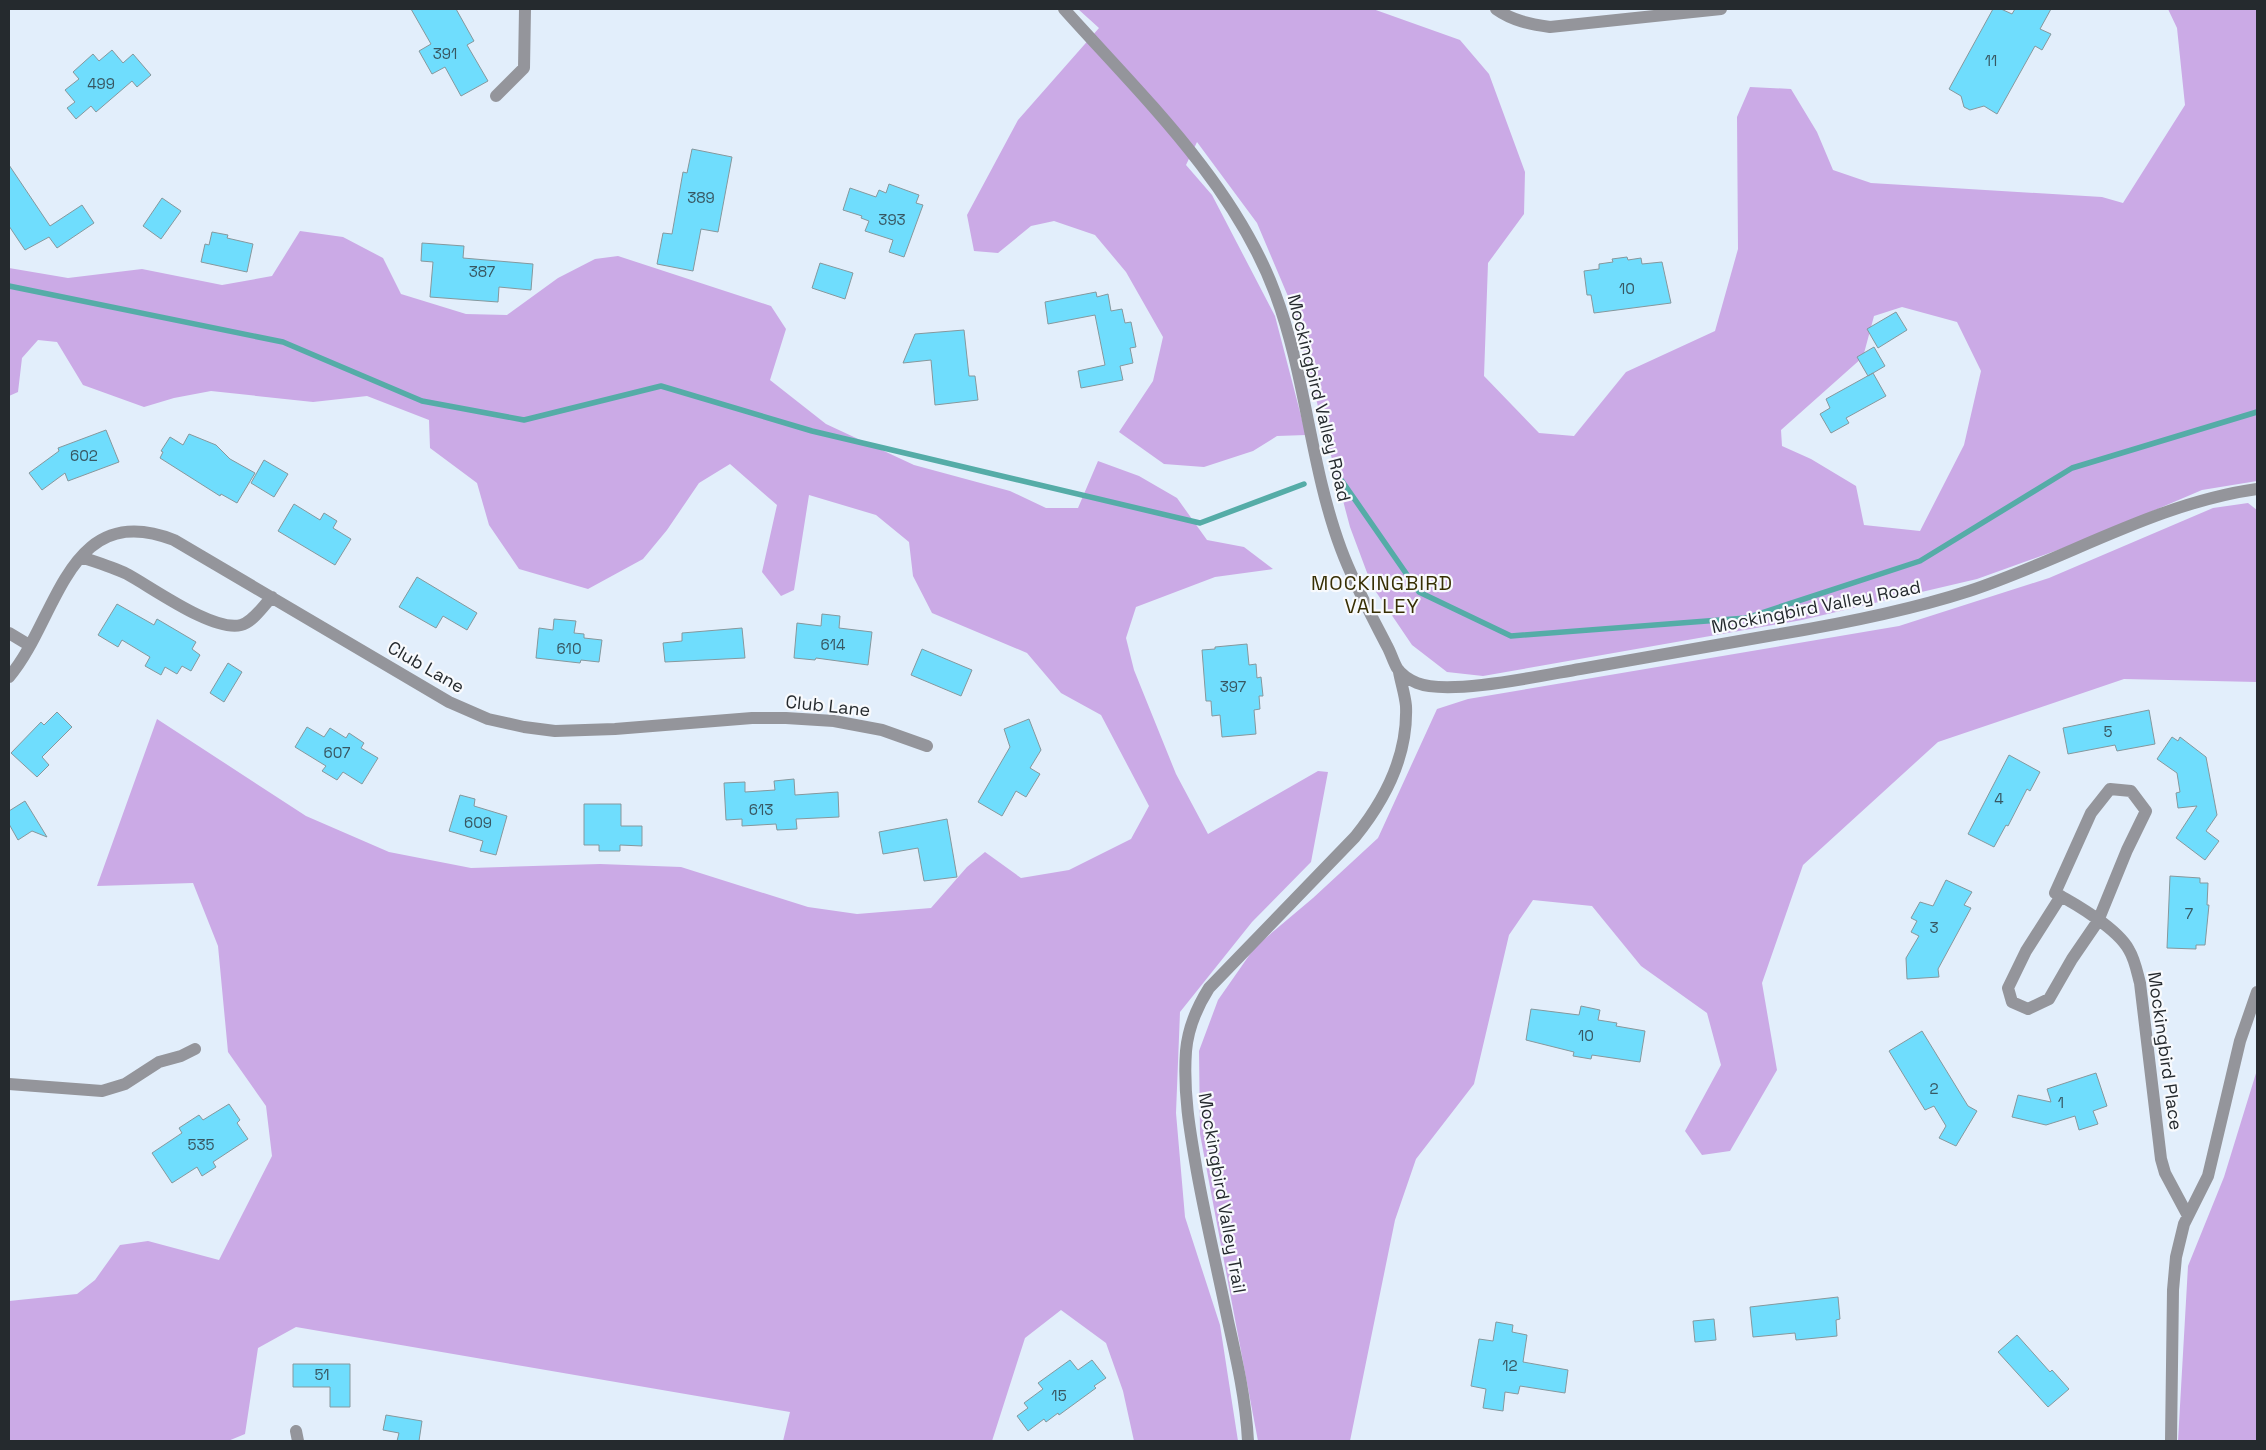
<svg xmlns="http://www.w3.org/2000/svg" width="2266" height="1450" viewBox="0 0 2266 1450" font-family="'Space Grotesk',sans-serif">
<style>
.green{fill:#cbaae6;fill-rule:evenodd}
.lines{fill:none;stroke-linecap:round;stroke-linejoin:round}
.stream{stroke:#55aca7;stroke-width:5.5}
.building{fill:#6fddfd;stroke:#86989d}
.minor{stroke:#94959b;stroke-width:12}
.labels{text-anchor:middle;stroke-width:4.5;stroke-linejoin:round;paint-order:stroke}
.number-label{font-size:15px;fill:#385762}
.street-label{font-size:18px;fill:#252a2e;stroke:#f8fafd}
.quarter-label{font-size:20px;letter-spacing:1px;fill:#372f04;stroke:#f8fafd}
</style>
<rect width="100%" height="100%" fill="#e2eefb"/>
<path class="green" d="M1078,9H1373L1460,40L1489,74L1525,172L1524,214L1488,263L1484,376L1539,433L1574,436L1626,372L1715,331L1738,249L1737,117L1750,87L1791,89L1817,132L1833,170L1871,183L2102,197L2123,203L2185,105L2177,28L2168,9H2257V481L2202,490L2080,542L1977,579L1802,620L1483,676L1447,672L1412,645L1372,586L1350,527L1290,301L1257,223L1197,142L1186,165L1212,195L1275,316L1306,435L1277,436L1253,451L1204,467L1164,464L1119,432L1153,381L1163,337L1126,272L1095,235L1054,221L1031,226L998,253L974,251L967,215L1018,120L1099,28ZM1902,307L1957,322L1981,371L1964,445L1920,531L1864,525L1856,486L1811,459L1782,446L1781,430L1863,357L1874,316Z
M300,231L343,237L383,258L401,294L466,314L507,315L558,278L595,259L618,256L771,306L786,329L770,380L826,424L914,465L1010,491L1046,508H1078L1098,461L1139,476L1177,498L1207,540L1244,547L1273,569L1215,577L1136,607L1126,638L1134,670L1176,774L1208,834L1318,771L1328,772L1311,862L1252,922L1180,1012L1176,1113L1185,1217L1220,1325L1238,1441H1134L1123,1391L1106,1343L1061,1310L1025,1338L992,1441H783L790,1412L296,1327L258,1348L245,1434L228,1441H9V1301L77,1294L95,1280L120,1245L148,1241L219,1260L272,1156L266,1106L228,1052L218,946L193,883L97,886L157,719L306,816L389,852L471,868L600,864L681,867L808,907L857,914L931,908L967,867L985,852L1021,878L1069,870L1131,839L1149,806L1101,715L1061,693L1027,653L932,613L913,576L909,542L876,515L809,495L794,590L781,596L762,572L777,505L730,464L699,483L667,530L643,559L588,589L519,569L489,525L477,483L430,448L429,420L367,396L313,402L211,391L174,398L144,407L83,385L57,342L38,340L22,358L18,392L9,396V268L68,278L142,269L222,285L272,276Z
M2248,503L2257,510V682L2124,679L1938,742L1803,865L1762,983L1777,1070L1730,1151L1702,1155L1685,1131L1721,1065L1707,1013L1641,966L1592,906L1533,900L1509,935L1474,1084L1416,1159L1395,1220L1350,1441H1258L1200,1134L1199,1051L1218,1000L1255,947L1313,898L1378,838L1437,709L1468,699L1899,626L2049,578L2213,508Z
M2257,1070V1441H2178L2188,1266L2224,1177Z"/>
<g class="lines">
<path class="stream" d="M9,286L283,342L422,401L524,420L661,386L812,431L1200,523L1304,484
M1342,481L1419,592L1511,636L1746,618L1920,561L2072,468L2257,412"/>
</g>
<path class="building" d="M411,9H456L474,41L467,45L488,81L461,96L445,67L432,74L419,51L431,44Z
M1993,9H2001L2012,14L2015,9H2051L2040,29L2051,34L2042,50L2035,46L1997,114L1984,106L1970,110L1964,107L1961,96L1949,89Z
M112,50L123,63L133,54L151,75L137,87L132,81L96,112L91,106L76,119L67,108L75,102L65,90L79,79L73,72L93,54L99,61Z
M692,149L732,157L718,232L701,229L693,271L657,264L663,233L672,234L683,172L687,173Z
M9,165L50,226L82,205L94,223L57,248L49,237L25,250L9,226Z
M889,184L919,195L916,203L923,205L904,257L889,252L893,240L865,231L869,221L861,218L862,216L843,210L850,188L876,197L879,190L886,193Z
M162,198L181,211L161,239L143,226Z
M212,232L228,235L227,238L253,244L247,272L201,262L205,244L209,245Z
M422,243L464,246L463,258L533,264L531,290L499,287L498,302L430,297L433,262L421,261Z
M1627,257L1628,260L1641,258L1642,264L1662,262L1671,303L1594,313L1591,295H1587L1584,271L1599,269V264L1613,262L1612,259Z
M820,263L853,273L845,299L812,288Z
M1096,292L1097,297L1108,294L1111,311L1122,309L1125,323L1131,322L1136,347L1130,348L1133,363L1120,366L1123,380L1081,388L1078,371L1105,365L1095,315L1048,324L1045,302Z
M1896,312L1907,330L1878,348L1867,329Z
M964,330L969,376H975L978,400L935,405L931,360L903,363L915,334Z
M1874,347L1885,366L1868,376L1857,357Z
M1873,373L1886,396L1846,418L1849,423L1831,433L1820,414L1830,408L1826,399Z
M106,430L119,462L68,481L65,473L42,490L29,473L59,451L58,448Z
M189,434L216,445L230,459L255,473L237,503L221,494L220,496L160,458L163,452L161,451L170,437L183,445Z
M264,460L288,474L274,497L251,483Z
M294,504L320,520L324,513L337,521L333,528L351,539L335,565L278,531Z
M417,577L477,613L467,630L443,616L436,628L399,607Z
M117,604L154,625L157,619L196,642L192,649L200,655L191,671L182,666L177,674L165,667L161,675L145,666L150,657L122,640L118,647L98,635Z
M822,614L840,616L839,628L872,632L868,665L816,658L815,660L794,658L797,623L821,626Z
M554,619L576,621L574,633L584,634V638L602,640L599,662L581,660L580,663L536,658L539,628L553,630Z
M742,628L745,658L665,662L663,643L682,641V633Z
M1247,644L1249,665L1256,664L1257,678L1261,677L1263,696H1259L1260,709L1254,710L1256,734L1222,737L1220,715L1212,716L1211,701H1206L1202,650L1215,649V647Z
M922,649L972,670L961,696L911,675Z
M228,663L242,672L224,702L210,693Z
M2149,710L2155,744L2117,751L2115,745L2068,754L2063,728Z
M57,712L72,727L42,757L49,765L37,777L11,753L41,722L44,725Z
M1029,719L1041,750L1030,768L1040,774L1026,797L1016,791L1002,816L978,802L1010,747L1004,729Z
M307,727L324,737L330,728L346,738L349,733L364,743L361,748L378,758L362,784L343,772L337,780L322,771L326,766L295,747Z
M2172,737L2178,741L2180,737L2206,757L2217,815L2206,831L2219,841L2205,860L2176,838L2197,806L2178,808L2176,793L2180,792L2177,773L2157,759Z
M2009,755L2040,772L2030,791L2027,789L2008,826L2006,825L1994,847L1968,834Z
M794,779L795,795L838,792L839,817L796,819L797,829L777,830L776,824L742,826V819L726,820L724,783L745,782V792L775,790L774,781Z
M460,795L475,799L474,806L507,816L496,855L480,851L483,841L449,831Z
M25,801L47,837L32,831L18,840L9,824V811Z
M584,804H621V826H642V846L620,845V851H599V845H584Z
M947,819L957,877L924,881L918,848L883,854L879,832Z
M2170,876L2200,878V883H2208L2207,905H2209L2205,945H2196V949L2167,948Z
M1946,880L1972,892L1964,905L1971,908L1938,969L1939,977L1907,979L1906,958L1919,936L1911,932L1917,921L1911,918L1920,902L1933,906Z
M1581,1006L1600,1010L1598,1020L1617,1023L1616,1026L1645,1031L1640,1062L1592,1055L1591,1059L1573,1056L1574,1052L1526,1040L1531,1009L1579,1015Z
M1922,1031L1968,1106L1977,1111L1956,1146L1939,1138L1946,1126L1934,1106L1925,1110L1889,1051Z
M2096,1073L2107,1106L2093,1111L2098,1124L2079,1130L2075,1116L2046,1125L2012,1117L2018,1095L2051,1102L2047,1089Z
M229,1104L240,1120L237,1123L248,1139L213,1162L216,1167L202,1176L197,1167L172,1183L152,1153L182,1133L179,1128L199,1115L203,1120Z
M1838,1297L1840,1319L1836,1320L1837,1336L1796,1340L1795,1333L1753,1337L1750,1307Z
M1714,1319L1716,1340L1695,1342L1693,1321Z
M1496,1322L1513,1325L1512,1332L1527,1335L1523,1362L1568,1370L1565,1393L1520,1386L1518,1394L1505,1392L1503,1411L1483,1408L1486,1389L1471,1386L1479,1339L1493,1341Z
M2017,1335L2050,1372L2052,1370L2069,1389L2048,1407L1998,1352Z
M1070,1360L1078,1370L1092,1360L1106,1378L1094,1386L1096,1388L1059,1415L1058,1413L1046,1422L1044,1419L1028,1431L1017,1416L1028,1408L1024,1403L1043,1389L1038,1383Z
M293,1364H350V1407H330V1387H293Z
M386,1415L422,1421L419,1441H397L399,1433L383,1430Z"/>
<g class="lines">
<path class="minor" d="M1064,9C1141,95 1234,183 1275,293C1306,375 1310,466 1341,549C1354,584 1370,613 1387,646C1391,653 1393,661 1397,668C1401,674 1410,680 1417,683C1449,696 1544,675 1580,669C1643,658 1705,647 1768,636C1836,625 1904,612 1969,591C2066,559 2156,503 2257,489
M1496,9C1513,21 1530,24 1550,27L1721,9
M496,96L524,68L525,9
M81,557C96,562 113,567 127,574C153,588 213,632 241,625C253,622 263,606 272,597
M9,633L29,645
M9,677C58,620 67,498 174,540L449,702L488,719L524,727L555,731L615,729L752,718H786L834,721L882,730L927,746
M2061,896L2026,951L2008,988L2012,1002L2028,1009L2049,999L2072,959L2098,921L2127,850L2146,811L2131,791L2110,789L2091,813L2055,893C2076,904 2118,929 2129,950C2135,960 2137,972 2140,983L2161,1159L2165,1173L2188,1216
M9,1084L102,1091L125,1084L159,1062L181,1056L195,1049
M296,1431L298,1441
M1248,1441C1246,1401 1237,1361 1228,1321C1218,1272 1206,1222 1197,1172C1190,1132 1183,1093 1186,1051C1188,1028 1197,1007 1209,988L1355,837C1385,800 1408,756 1406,706C1405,695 1401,683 1399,672
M2171,1441L2173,1290L2176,1257L2184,1224L2208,1176L2240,1041L2257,992"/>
</g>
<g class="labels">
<g class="number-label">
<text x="445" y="59">391</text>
<text x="1991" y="66">11</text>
<text x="101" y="89">499</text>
<text x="701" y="203">389</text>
<text x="892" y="225">393</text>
<text x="482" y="277">387</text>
<text x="1627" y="294">10</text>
<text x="84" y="461">602</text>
<text x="833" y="650">614</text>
<text x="569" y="654">610</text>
<text x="1233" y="692">397</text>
<text x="2108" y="737">5</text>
<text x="337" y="758">607</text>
<text x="1999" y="804">4</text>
<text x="761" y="815">613</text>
<text x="478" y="828">609</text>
<text x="2189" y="919">7</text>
<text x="1934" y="933">3</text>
<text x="1586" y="1041">10</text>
<text x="1934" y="1094">2</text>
<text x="2061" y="1108">1</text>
<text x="201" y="1150">535</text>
<text x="1510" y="1371">12</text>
<text x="322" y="1380">51</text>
<text x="1059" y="1401">15</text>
</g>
<g class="street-label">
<text transform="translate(1319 398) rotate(76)" y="6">Mockingbird Valley Road</text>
<text transform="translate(1816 607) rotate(-11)" y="6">Mockingbird Valley Road</text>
<text transform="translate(426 667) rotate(30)" y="6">Club Lane</text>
<text transform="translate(828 706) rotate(6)" y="6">Club Lane</text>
<text transform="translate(2165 1051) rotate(82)" y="6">Mockingbird Place</text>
<text transform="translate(1222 1193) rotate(80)" y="6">Mockingbird Valley Trail</text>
</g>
<g class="quarter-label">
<text x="1382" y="590">MOCKINGBIRD<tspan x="1382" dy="23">VALLEY</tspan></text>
</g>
</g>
<rect width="2266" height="1450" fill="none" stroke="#252a2e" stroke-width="20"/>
</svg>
